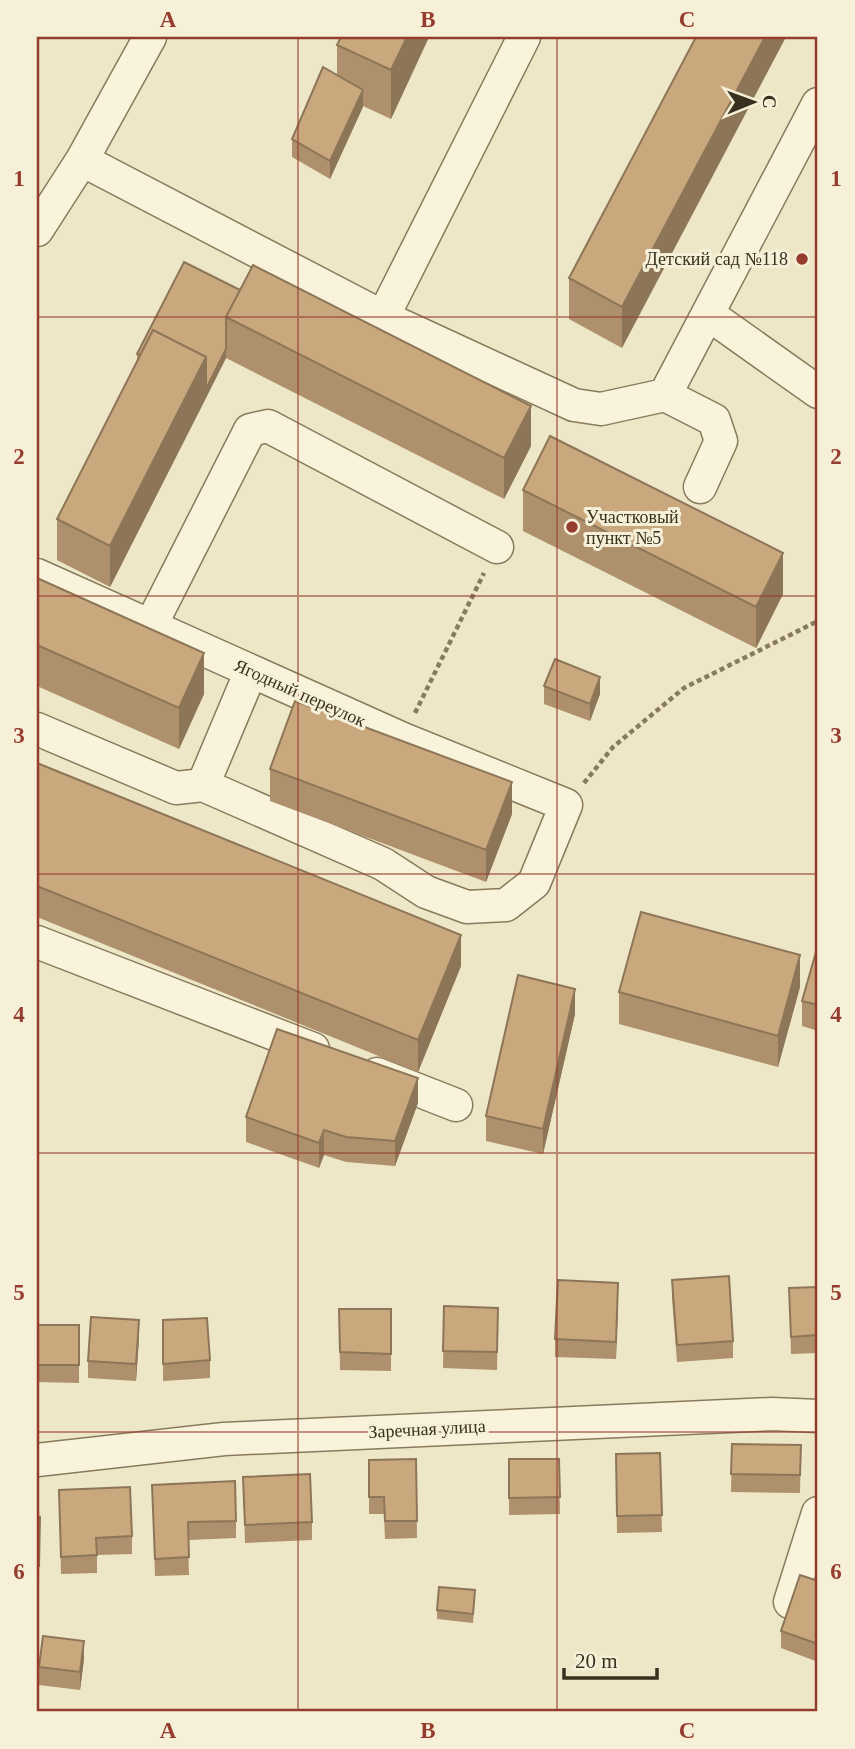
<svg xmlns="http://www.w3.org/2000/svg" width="855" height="1749" viewBox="0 0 855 1749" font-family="Georgia,serif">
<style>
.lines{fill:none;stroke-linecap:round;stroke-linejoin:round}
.minor-casing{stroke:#897a5d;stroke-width:35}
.path{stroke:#897a5d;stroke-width:4.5;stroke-dasharray:5 3.5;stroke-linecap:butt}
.minor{stroke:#f8f3da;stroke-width:32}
.wall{fill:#ae906c}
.shaded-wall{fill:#8d7658}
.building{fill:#caa87e;stroke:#8d7658;stroke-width:2}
.grid{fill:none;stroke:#963c2e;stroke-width:2;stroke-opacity:0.55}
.poi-dot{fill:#963c2e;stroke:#f5f0d7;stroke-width:2.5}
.labels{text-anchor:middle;stroke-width:6;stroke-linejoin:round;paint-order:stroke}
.poi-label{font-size:18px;fill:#3a3020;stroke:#f5f0d7;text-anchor:end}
.street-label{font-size:18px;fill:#3a3020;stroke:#f5f0d7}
.neatline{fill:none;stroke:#963c2e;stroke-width:2.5}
.grid-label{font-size:23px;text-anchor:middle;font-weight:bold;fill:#963c2e}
</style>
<rect width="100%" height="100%" fill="#ede7c7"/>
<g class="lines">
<defs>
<path id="minor" d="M82,160L383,317L574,405L601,409L665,395L714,420L721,441L700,487
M37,230L82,160L150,37
M708,314L818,392
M383,317L524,37
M665,395L818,104
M37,575L403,739L566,805L534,883L506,905L467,907L426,892L383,864L203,785
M150,627L250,430L268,426L497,547
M37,729L176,788L203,785L251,671
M37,942L313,1049
M377,1074L456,1105
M37,1460L224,1439L772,1414L818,1416
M790,1602L818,1513"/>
</defs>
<use href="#minor" class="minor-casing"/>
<path class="path" d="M415,713L484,573
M584,783L613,747L684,688L818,621"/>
<use href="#minor" class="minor"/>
</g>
<path class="wall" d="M429,37L391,119L363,106L330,179L292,157V139L337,75V45Z
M696,37L622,348L569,319V278Z
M184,262L531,446L504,499L226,358L110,587L57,560V519L137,360V354Z
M523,490L783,594L756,648L523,531Z
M37,578L204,694L179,749L37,686Z
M544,686L600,694L590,721L544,704Z
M37,763L461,966L418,1072L37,917Z
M270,769L512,814L486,882L270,801Z
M818,945V1031L802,1026V1001Z
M800,987L778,1067L619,1024V992Z
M575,1014L543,1154L486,1141V1116Z
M418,1103L395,1166L346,1162L324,1155L319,1168L246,1142V1117Z
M672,1280L733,1341V1358L677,1362L672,1298Z
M818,1287V1353L791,1354L789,1288Z
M618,1300L616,1359L555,1357V1339Z
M444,1306L498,1308L497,1370L443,1368Z
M339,1309H391V1371L340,1370Z
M163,1320L210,1360V1378L163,1381Z
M37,1325H79V1383L37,1382Z
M139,1338L136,1381L88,1378V1361Z
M732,1444L801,1445L800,1493L731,1492Z
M660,1453L662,1532L617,1533L616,1454Z
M416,1459L417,1538L385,1539L384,1514H369V1460Z
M509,1459H559L560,1514L509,1515Z
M243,1477L312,1522V1540L245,1543Z
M152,1485L236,1521V1538L188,1540L189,1575L155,1576Z
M59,1490L132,1536V1554L97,1555V1573L61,1574Z
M37,1516L40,1517L39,1584H37Z
M818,1581V1662L781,1648V1631Z
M475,1599L473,1623L437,1619V1610Z
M84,1659L80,1690L39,1685V1667Z"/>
<path class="shaded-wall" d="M407,37H429L391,119V70Z
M765,37H786L622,348V307Z
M363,90V107L330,179V161Z
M226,349V358L206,398V389Z
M206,357V398L110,587V546Z
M531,406V446L504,499V458Z
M783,553V594L756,648V607Z
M204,653V694L179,749V708Z
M600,677V694L590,721V704Z
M512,782V814L486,882V850Z
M461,935V966L418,1072V1040Z
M800,955V987L778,1067V1036Z
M575,989V1014L543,1154V1129Z
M418,1078V1103L395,1166V1141Z
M324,1130V1155L319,1168V1143Z
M618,1283V1300L616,1359V1342Z
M139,1320V1338L136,1381V1364Z
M84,1641V1659L80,1690V1672Z"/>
<path class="building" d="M341,37H407L391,70L337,45Z
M696,37H765L622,307L569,278Z
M323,67L363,90L330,161L292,139Z
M184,262L240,290L226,317V349L206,389V357L153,330L140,355L137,354Z
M253,265L531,406L504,458L226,317Z
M153,330L206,357L110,546L57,519Z
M550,436L783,553L756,607L523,490Z
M37,578L204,653L179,708L37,645Z
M555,659L600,677L590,704L544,686Z
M295,701L512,782L486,850L270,769Z
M37,763L461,935L418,1040L37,886Z
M641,912L800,955L778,1036L619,992Z
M818,945V1005L802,1001Z
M518,975L575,989L543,1129L486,1116Z
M277,1029L418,1078L395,1141L346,1137L324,1130L319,1143L246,1117Z
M729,1276L733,1341L677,1345L672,1280Z
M558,1280L618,1283L616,1342L555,1339Z
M818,1287V1335L791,1337L789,1288Z
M444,1306L498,1308L497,1352L443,1351Z
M339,1309H391V1354L340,1352Z
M91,1317L139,1320L136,1364L88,1361Z
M207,1318L210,1360L163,1364V1320Z
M37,1325H79V1365H37Z
M732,1444L801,1445L800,1475L731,1474Z
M660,1453L662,1515L617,1516L616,1454Z
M416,1459L417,1521H385L384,1497H369V1460Z
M509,1459H559L560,1497L509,1498Z
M310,1474L312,1522L245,1525L243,1477Z
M235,1481L236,1521L188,1522L189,1557L155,1559L152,1485Z
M130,1487L132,1536L96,1538L97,1555L61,1557L59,1490Z
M37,1516L40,1517L39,1566H37Z
M800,1575L818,1581V1644L781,1631Z
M439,1587L475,1590L473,1614L437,1610Z
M43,1636L84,1641L80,1672L39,1667Z"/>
<path class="grid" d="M298,37V1712M557,37V1712M37,317H818M37,596H818M37,874H818M37,1153H818M37,1432H818"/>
<g class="poi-dot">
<circle cx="802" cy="259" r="7"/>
<circle cx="572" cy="527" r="7"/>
</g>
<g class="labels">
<g class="poi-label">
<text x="788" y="265">Детский сад №118</text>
<text x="586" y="523" text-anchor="start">Участковый<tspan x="586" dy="21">пункт №5</tspan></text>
</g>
<g class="street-label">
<text transform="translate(300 693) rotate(24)" y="6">Ягодный переулок</text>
<text transform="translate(427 1429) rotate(-3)" y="6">Заречная улица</text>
</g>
</g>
<rect width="855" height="1749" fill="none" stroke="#f5f0d7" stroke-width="77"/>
<g transform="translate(753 102) rotate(89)" stroke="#f5f0d7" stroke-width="5" paint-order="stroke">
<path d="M0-5L12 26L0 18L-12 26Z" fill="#3a3020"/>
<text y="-10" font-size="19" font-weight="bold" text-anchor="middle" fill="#3a3020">С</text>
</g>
<path d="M564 1668v10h93v-10" fill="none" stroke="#3a3020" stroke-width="3.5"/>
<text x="575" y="1668" font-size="21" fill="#3a3020" stroke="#f5f0d7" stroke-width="5" paint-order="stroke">20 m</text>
<rect x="38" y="38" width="778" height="1672" class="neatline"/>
<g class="grid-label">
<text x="168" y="27">A</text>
<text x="428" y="27">B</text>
<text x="687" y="27">C</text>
<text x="19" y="186">1</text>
<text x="836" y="186">1</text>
<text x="19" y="464">2</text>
<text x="836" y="464">2</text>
<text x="19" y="743">3</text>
<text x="836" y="743">3</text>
<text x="19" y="1022">4</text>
<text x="836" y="1022">4</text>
<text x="19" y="1300">5</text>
<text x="836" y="1300">5</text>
<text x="19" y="1579">6</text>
<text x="836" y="1579">6</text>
<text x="168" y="1738">A</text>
<text x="428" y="1738">B</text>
<text x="687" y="1738">C</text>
</g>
</svg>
